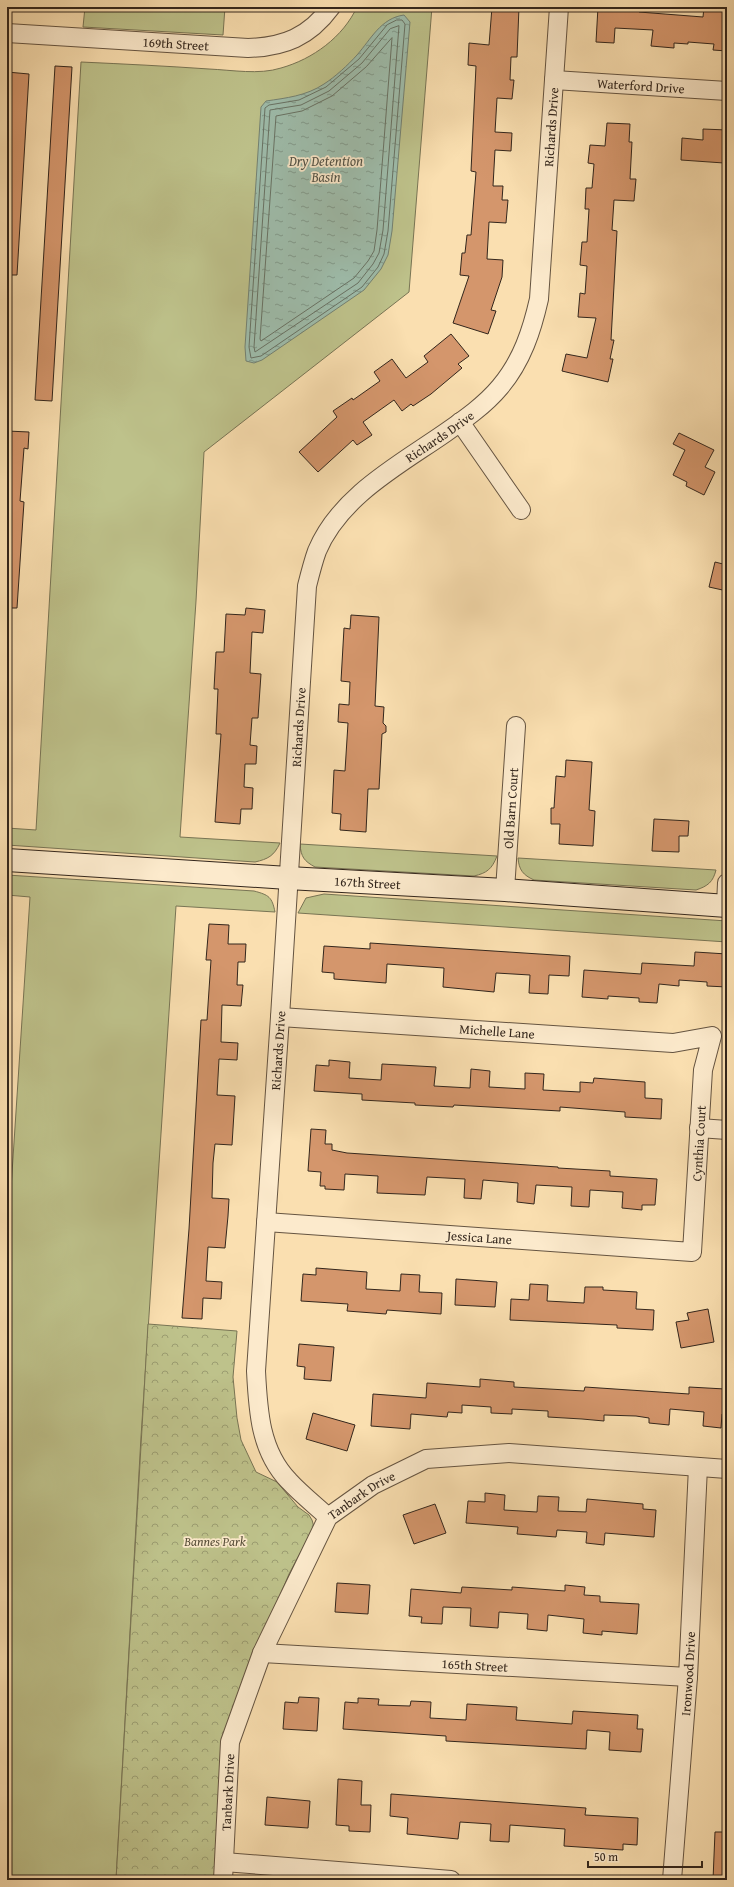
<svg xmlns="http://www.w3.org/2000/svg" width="734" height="1887" viewBox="0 0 734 1887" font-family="'Gentium Book Plus',serif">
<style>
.green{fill:#bec28b;stroke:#787454}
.forest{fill:url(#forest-crowns);stroke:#787454}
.water{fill:url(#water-ripples);stroke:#738172}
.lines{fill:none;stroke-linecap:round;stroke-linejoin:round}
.shore{stroke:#687264;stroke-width:1}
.building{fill:#d4966c;stroke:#33261c}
.street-casing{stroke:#655441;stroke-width:20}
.secondary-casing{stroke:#33261c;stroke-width:24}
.street{stroke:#fceacc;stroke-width:18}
.secondary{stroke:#fceacc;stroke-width:22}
.labels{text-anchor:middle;stroke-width:3.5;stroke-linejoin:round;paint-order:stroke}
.street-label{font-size:13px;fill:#33261c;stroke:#fceacc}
.park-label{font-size:13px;font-style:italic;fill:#564d38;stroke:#fceacc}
.water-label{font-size:14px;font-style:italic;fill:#535347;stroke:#fceacc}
</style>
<defs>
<pattern id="forest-crowns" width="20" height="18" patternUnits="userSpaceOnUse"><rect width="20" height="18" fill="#bec28b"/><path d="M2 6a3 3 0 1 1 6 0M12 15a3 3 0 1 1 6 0" fill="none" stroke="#9b9d71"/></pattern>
<pattern id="water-ripples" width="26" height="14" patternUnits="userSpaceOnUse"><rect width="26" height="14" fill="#9ebdac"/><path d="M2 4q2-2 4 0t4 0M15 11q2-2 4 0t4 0" fill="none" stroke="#81998b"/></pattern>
</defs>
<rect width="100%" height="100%" fill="#fadfb0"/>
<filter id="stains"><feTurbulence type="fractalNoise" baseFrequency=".005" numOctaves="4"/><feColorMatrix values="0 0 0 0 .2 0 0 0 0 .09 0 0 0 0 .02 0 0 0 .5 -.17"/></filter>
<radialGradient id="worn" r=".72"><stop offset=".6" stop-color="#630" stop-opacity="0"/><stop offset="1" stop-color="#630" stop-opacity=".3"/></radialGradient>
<path class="green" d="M85,7H225L223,35L83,27Z
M357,7H432L409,292L204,452L196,601L180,837L280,843C274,856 268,859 255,862L7,845V828L36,830L81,62C124,64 166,66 209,69C232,70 259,75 281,68C313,59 343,37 357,7Z
M300,844L497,856C492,869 487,873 474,876L315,867C304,861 301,857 300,844Z
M518,858L716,870C713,882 708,886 696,890L534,880C523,875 519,870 518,858Z
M7,875L254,891C269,895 272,897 275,912L176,906L141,1437L116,1880H7V1250L30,897L7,895Z
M324,894L727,921V942L298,913L306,898Z"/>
<path class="forest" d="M148,1324L237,1331L233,1377L237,1418L241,1440L256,1472L277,1482L298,1507L309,1515L312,1520L314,1527L289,1574L241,1690L215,1880H116Z"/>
<path class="water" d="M404,15L410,22L392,231L388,255L381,269L364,290L262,360L254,363L246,361L245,347L261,107L266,101C286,98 306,96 324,84C335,77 348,65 357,55C371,39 381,18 404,15Z"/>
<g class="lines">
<path class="shore" d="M397,20H402L405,24L388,231L384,254L378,267L362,287L261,356L251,358L249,347L265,108L269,105L299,100L326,87L359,59L387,25Z
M399,26L383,230L379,253L373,264L358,283L255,352L254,347L270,110L301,105L329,91L362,63L390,29Z
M392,38L377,230L374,251L368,261L354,278L261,341L260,339L276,116L302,111L332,96L366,67Z"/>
</g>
<path class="building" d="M492,7H519L517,57H511L510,80H514L512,99L497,98L495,132L512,133L511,151L495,150L493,186H503L502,200H508L506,223L489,222L487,259L503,260L502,277L491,310L496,311L488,334L453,323L469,276L460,275L462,253H465L467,235H471L476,172L471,171L476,66L468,65L469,43L489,45Z
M598,7H639V12L703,17L704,7H727V51L713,50L714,44L688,42V44L674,43V48L651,46L653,30L615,28L614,43L596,42Z
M55,66L72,67L52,401L35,400Z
M7,72L29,74L17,275H7Z
M607,123L630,124L629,142H632L630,179H636L634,201L614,200L612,230L617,231L611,340H614L610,359H613L608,382L562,371L566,354L587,358L596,318L578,317L580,293L585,294L587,266L580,265L582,242H587L589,209H585L586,188H592L594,164L588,163L590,145L605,146Z
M703,129L727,130V152H725L724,163L681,160L682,138L703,140Z
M451,334L469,356L458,364L462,368L431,394L413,406L411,404L402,411L394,400L363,422L372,435L357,445L353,440L318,472L299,452L337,417L333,411L352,398L353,400L380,381L374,372L392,359L406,378L428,362L424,356Z
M7,431L29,432L28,449L24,448L20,501L24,502L17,608H7Z
M679,433L714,450L705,467L715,472L704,495L686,486L687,482L673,475L685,450L673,444Z
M715,562L727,565V591L709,587Z
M246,608L265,610L263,633L252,632L250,673L261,674L258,718H252L250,745L257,746L256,764H245L244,787L253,788L252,809H241L240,824L215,822L221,734H216L218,689H214L216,652H224L226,614L245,615Z
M351,615L379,617L375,706L384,707L383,723L386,726V732L382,734L379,789H368L366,832L340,830L341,814L332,813L334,770L345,771L348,723L338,722L339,704L349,705L350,682L341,681L344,628L350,629Z
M566,760L592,762L589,810L595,811L593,846L559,844L560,824H551V808H554L556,776L565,777Z
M654,819L689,821L688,836H679V852L652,851Z
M209,924L229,925L228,944H246L245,962H238L237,985H243L241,1006L222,1005L221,1042L238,1043L237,1060L219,1059L217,1095L235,1096L232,1145L215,1144L213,1163L212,1198L229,1199L228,1216L225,1248L208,1247L206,1281L222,1282L221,1299L203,1298L202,1319L182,1318L189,1229L201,1020H207L211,960H206Z
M370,943L570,956L569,976L549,975L548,994L529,993L530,975L496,973L494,992L443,987L444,968L387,964L386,983L334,979V973L322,972L324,946L370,949Z
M695,952L727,954V987L707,986V982L679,980V986L659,984L657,1003L639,1002V998L608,996V999L582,997L584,970L641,974L642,963L694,966Z
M329,1060L350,1062L349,1078L381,1080L382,1064L436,1067L434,1086L470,1088L471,1069L490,1071L489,1087L525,1089V1073L544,1074L543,1090L580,1092V1082L593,1083L594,1078L645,1082V1098L662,1099L661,1119L625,1117V1112L560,1107V1111L454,1105L453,1107L415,1105V1103L362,1100V1094L314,1091L316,1065L329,1066Z
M311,1129L326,1130L325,1144H332V1150L347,1153L558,1167V1168L610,1171V1176L657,1179L655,1205H642V1210L622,1208L623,1192L590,1190L589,1207L571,1206L572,1187L536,1185L534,1204L517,1202L518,1183L483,1180L481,1199L464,1198L465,1179L427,1177L425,1195L377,1193L378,1176L345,1174L344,1190L325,1189V1186H320L321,1172L308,1171Z
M316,1268L367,1272L366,1289L400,1291L401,1274L420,1275L419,1292L442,1293L441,1314L387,1310L386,1314L347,1311L348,1304L301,1301L303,1274L316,1275Z
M456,1279L497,1282L495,1307L455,1305Z
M530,1284L548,1285L547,1301L584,1303L585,1287H603V1290L637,1292L636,1309L654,1310L653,1330L617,1328V1325L510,1320L511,1299L529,1300Z
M708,1309L714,1342L681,1348L676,1322L689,1320L687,1313Z
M299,1344L334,1347L331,1381L304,1379L305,1367L297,1366Z
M480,1379L514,1382V1387L584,1391L585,1387L689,1394V1387L725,1389L724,1414H722L721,1428L703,1426L704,1412L670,1409L669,1425L649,1423V1418L636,1416L604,1415V1421L582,1419L548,1417V1411L512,1409V1414L491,1413V1407L462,1405V1413L448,1412L447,1417L411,1414L410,1429L371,1426L373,1394L426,1398L427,1383L480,1387Z
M313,1413L355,1425L347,1451L306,1439Z
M485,1493L505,1495L504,1510L537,1512L538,1496L559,1497L558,1511L586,1512L587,1499L643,1504V1509L656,1510L654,1537L605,1533L604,1545L586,1543L587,1532L557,1530L556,1537L517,1534L518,1527L466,1523L468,1501L485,1502Z
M435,1504L446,1533L414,1544L403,1515Z
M337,1583L370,1585L368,1614L335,1612Z
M565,1585L585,1587L584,1595L600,1596V1602L639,1604L637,1634L602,1631V1635L583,1633L584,1619L548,1615L547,1631L527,1629L528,1614L499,1612L498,1628L470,1626L471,1608L443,1607L442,1624L421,1623L422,1617L409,1616L411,1589L461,1593L462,1587L512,1590V1587L565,1591Z
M299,1697L319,1698L317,1731L283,1729L285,1702L298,1703Z
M358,1698L379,1699L378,1705L410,1706L411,1701L431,1702L430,1718L466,1720L467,1704L517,1707L516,1720L572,1724L573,1711L638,1715L637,1729H643L641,1752L609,1750L610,1732L587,1730L586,1749L446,1741V1736L343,1729L345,1702L358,1703Z
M338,1779L362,1781L361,1805H371L370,1832L349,1831V1826L336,1825Z
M391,1794L586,1808L585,1815L638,1818L637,1845L623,1844V1850L564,1846L565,1829L510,1825L509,1842L490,1841L491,1824L460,1822L458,1839L407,1834L408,1818L390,1816Z
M267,1797L310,1801L308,1828L265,1825Z
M715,1832H727V1880H713Z"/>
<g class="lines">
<defs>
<g id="street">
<path id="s1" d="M7,33L248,48C284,47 309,37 331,7"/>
<path id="s2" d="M554,80L727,91"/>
<path d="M460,422L521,510"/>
<path id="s3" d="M505,890L516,726"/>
<path d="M726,905L727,883"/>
<path d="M699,1128L727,1130"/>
<path id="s4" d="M266,1222L692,1252L703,1070L712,1036L673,1043L280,1017"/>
<path id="s5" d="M328,1517C315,1505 301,1494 289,1481C260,1451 258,1411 256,1371L280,1017L307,586C310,574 313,562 317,551C340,496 399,465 445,433C465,419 485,405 500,387C522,361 532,330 539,299L559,7"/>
<path id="s6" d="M262,1653L688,1677"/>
<path d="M224,1862L451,1880"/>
<path id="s7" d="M223,1880L230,1742L262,1653L328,1517L373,1485L426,1459L509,1453L727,1469"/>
<path id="s8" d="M672,1880L688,1677L698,1467"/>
</g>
<g id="secondary">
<path id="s9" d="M7,860L288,878L505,890L727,906"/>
</g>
</defs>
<use href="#street" class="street-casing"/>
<use href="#secondary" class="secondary-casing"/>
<use href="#street" class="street"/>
<use href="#secondary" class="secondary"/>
</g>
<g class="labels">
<g class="street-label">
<text dy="5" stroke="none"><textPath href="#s1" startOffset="169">169th Street</textPath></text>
<text dy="5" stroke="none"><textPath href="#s2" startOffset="87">Waterford Drive</textPath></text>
<text dy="5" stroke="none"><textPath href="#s5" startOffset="1512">Richards Drive</textPath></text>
<text dy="5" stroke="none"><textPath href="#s5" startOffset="1164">Richards Drive</textPath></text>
<text dy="5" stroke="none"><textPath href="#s5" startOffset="816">Richards Drive</textPath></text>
<text dy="5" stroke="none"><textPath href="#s3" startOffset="82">Old Barn Court</textPath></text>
<text dy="5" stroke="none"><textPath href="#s9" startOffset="361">167th Street</textPath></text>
<text transform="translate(497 1031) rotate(4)" y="5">Michelle Lane</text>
<text dy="5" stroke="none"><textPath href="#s5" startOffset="492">Richards Drive</textPath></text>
<text dy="5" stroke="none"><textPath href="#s4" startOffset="536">Cynthia Court</textPath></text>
<text dy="5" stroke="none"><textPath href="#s4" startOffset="214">Jessica Lane</textPath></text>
<text dy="5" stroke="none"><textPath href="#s7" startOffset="424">Tanbark Drive</textPath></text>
<text dy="5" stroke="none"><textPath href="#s6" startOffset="213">165th Street</textPath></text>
<text dy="5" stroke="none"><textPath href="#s8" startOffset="207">Ironwood Drive</textPath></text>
<text dy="5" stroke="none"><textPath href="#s7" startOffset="88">Tanbark Drive</textPath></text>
</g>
<g class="park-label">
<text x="215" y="1546">Bannes Park</text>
</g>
<g class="water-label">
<text x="326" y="166">Dry Detention<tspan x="326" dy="16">Basin</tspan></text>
</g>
</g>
<rect width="734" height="1887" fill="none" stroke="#fadfb0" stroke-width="24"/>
<rect x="8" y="8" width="718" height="1871" fill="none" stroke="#33261c" stroke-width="2"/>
<rect x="12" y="12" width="710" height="1863" fill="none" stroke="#33261c"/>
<path d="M588 1861v6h114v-6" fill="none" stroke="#33261c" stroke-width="2"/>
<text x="594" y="1861" font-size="12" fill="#33261c" stroke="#fceacc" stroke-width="3" paint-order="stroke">50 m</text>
<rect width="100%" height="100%" filter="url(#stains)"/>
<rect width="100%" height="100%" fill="url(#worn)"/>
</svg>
